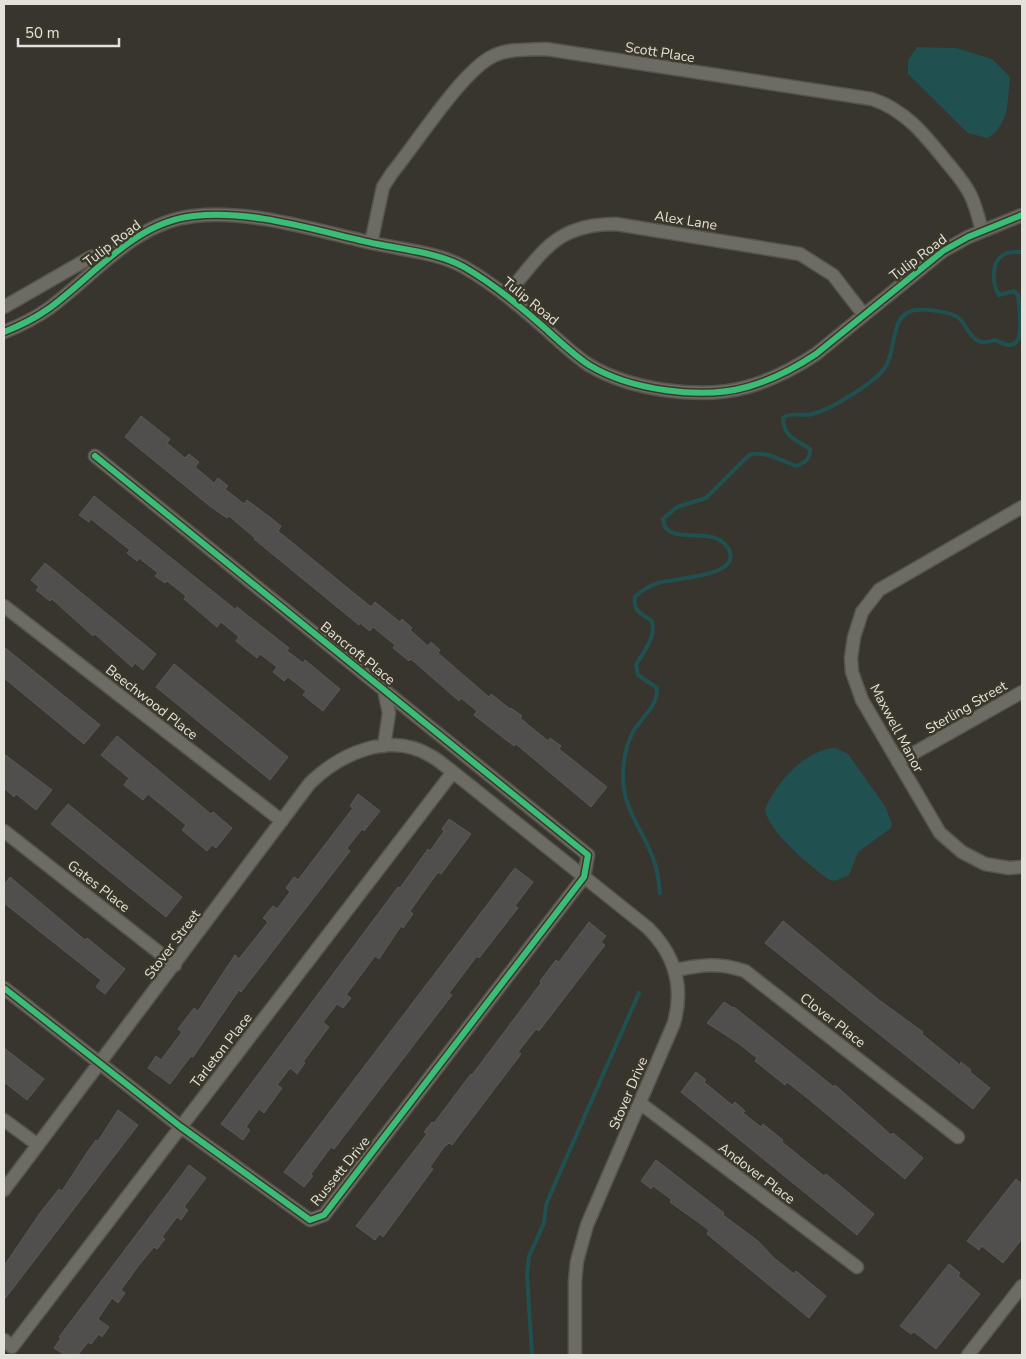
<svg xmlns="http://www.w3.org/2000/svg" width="1026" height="1359" viewBox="0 0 1026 1359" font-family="'Nunito Sans',sans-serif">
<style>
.water{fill:#215051}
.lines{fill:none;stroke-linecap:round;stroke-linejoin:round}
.stream{stroke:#215051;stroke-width:4}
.building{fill:#504f4d;stroke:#5b5959}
.street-casing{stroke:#56544d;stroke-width:15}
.street{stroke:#6c6b64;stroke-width:12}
.cycleway-casing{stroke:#3b382a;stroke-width:9}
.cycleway{stroke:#3abd76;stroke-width:6}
.labels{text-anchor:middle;stroke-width:5;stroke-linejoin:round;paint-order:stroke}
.street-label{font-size:14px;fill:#e3e1d9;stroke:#3b382a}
</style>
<rect width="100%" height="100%" fill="#37352e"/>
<path class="water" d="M917,47L956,48L992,59L1010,77C1007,101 1010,125 987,138L968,133L908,74V60Z
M836,748L848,754L885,806L892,824L891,828L858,852L849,875L835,881L828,879C810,866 769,832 765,810C774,784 807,748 836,748Z"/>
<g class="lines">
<path class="stream" d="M660,893C659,884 658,875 656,867C648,836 623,812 623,778C623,762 626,744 634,730C643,716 658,706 657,688L638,675L636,665C644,650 656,639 652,621C642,614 632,611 635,597C641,591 649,586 658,583C673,578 742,577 729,550C714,521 666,550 663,519L677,507L706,498L749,455C767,450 780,461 797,466C806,462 810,459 810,449C797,440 783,437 783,418C792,411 801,417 812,414C830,410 872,384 883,370C898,353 888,314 915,310C926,309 951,311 960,319C970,330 973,349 994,340C999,341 1005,345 1010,345C1026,345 1019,307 1018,295L1014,291L999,295C992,285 991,262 1003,255C1008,251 1016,252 1022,252
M532,1355L527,1274L529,1256L544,1223L546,1205L557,1179L639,993"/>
</g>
<path class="building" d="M141,416L170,439L167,443L185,458L189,454L199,462L195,467L214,483L218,478L228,486L225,489L244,504L247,500L271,518L281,526L278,531L371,607L375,602L400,622L402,619L412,628L410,630L428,646L431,642L440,650L438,653L489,697L491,694L510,709L511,708L522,716L520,718L548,741L550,738L561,746L559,749L607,787L591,807L516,744L514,746L474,715L477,711L461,698L459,701L411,659L409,661L393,648L395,645L373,627L370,631L360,623L359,625L254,539L255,538L229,516L227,518L211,507L125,437Z
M94,496L236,610L237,607L289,648L287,651L303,663L305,660L340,689L323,711L303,695L306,691L288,677L284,681L273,672L277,667L260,654L257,658L236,641L239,637L221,622L217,627L184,599L186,596L167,581L165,583L155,576L158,573L139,558L137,561L127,553L130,550L91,519L89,522L79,515Z
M45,563L156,654L143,670L135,663L132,667L95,634L93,636L52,599L50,601L36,590L39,587L31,580Z
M4,647L100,725L84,744L4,678Z
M174,664L288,757L270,780L156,687Z
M117,736L211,814L213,812L232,828L216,848L212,845L207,851L182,830L186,825L148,794L143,800L124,785L129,778L101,755Z
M4,754L52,790L36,810L16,794L14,797L4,788Z
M358,794L380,811L364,831L362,829L347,848L350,851L241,992L239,990L193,1057L191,1056L170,1084L148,1068L156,1056L161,1060L182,1032L178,1029L194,1008L198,1011L235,955L239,959L268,922L263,918L273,906L277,909L290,892L286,888L294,877L298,880L353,808L350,806Z
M68,804L182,897L166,917L51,824Z
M449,819L471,834L441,874L438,872L410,911L413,914L403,928L401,926L379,959L375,956L346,995L351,998L343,1008L337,1004L323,1022L329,1027L303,1062L305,1063L297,1074L290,1068L277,1085L282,1088L264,1113L259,1109L246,1127L250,1130L243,1140L221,1124L398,887L400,888L428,849L430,851L444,831L442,829Z
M515,868L533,882L515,906L518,908L479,958L477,956L449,993L452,995L334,1149L331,1147L311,1174L313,1176L304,1187L284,1172Z
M10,877L85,940L87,938L125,969L105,994L96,987L101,980L4,903V885Z
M783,921L879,1000L923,1032L922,1034L960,1065L961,1062L971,1070L970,1072L990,1088L973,1109L765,943Z
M589,922L606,936L601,942L605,945L539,1031L536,1029L518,1052L521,1054L452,1145L449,1143L444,1147L430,1167L433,1169L383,1237L380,1234L375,1240L356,1226L427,1134L424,1132L432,1122L434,1123L471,1074L472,1075L541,983L540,981L556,960L559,962Z
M724,1002L733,1008L734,1007L834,1087L835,1085L891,1135L893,1133L923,1158L905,1179L806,1097L787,1082L785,1085L755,1061L757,1058L738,1043L707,1023Z
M4,1048L44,1079L27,1100L4,1082Z
M696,1072L706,1080L704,1082L732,1105L735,1102L745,1111L743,1113L761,1127L763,1124L783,1140L782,1142L824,1176L826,1174L874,1214L857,1235L681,1092Z
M118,1110L138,1125L4,1300V1266L40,1213L59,1189L62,1191L88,1151L96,1140L98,1141Z
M656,1160L724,1213L723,1215L758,1241L774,1258L794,1274L796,1271L826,1296L809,1318L707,1234L709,1230L670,1202L672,1200L653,1186L651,1189L641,1181Z
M189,1165L206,1178L184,1207L188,1210L181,1220L177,1217L162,1237L165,1239L157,1249L154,1247L139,1265L121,1290L125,1293L118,1303L112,1298L98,1319L109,1327L102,1337L99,1334L91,1344L88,1342L78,1355H65L54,1348L61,1338L59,1337Z
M1016,1179L1022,1184V1239L1003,1263L982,1246L979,1250L967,1241Z
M949,1264L960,1273L958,1276L980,1294L936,1349L914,1332L911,1334L900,1326Z"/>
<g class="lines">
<defs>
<path id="street" d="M371,243L383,187L392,173C416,144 462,71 493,56C509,48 529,50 546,49L872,99C905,110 924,134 945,160C954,171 964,182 970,194C976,206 979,219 982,231
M506,295C543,253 554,224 616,224L800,254L833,275L864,315
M4,307L91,257L116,251
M4,332C19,326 34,319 48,309C94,276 134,222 194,216C253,209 320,232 377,244C405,250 439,253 464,267C495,285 521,307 547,330C560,342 574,355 589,365C630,390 701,400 747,387C772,380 795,368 816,354L943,251L968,237L1022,215
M1022,507L879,590L862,612L854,637L851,658L852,672L862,700L940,833L962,852L985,864L1009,868L1022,867
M4,606L282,821
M384,690L389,713L384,746
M898,762L1022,692
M4,831L175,965
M675,970C702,965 718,962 745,971L958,1137
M4,988L181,1127L310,1220L324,1215L584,877L588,855L95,456
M640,1103L857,1267
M4,1120L38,1145
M4,1190L310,783C341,753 390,731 431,756C439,760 446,767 453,772L648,928C675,955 684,987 674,1023L587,1225L577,1261L575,1281V1355
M4,1340L12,1347L453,772
M968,1355L1022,1286"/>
</defs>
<use href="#street" class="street-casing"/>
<use href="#street" class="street"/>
<defs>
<path id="cycleway" d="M4,332C19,326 34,319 48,309C94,276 134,222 194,216C253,209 320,232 377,244C405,250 439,253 464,267C495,285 521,307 547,330C560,342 574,355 589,365C630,390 701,400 747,387C772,380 795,368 816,354L943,251L968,237L1022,215
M4,988L181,1127L310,1220L324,1215L584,877L588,855L95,456"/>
</defs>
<use href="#cycleway" class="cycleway-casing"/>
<use href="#cycleway" class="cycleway"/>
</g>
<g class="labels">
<g class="street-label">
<text transform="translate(660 52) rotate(9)" y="5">Scott Place</text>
<text transform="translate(686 220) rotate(9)" y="5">Alex Lane</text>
<text transform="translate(112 243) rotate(-37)" y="5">Tulip Road</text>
<text transform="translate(918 257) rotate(-37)" y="5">Tulip Road</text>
<text transform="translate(531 301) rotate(39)" y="5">Tulip Road</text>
<text transform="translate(358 653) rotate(39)" y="5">Bancroft Place</text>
<text transform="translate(152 702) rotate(38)" y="5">Beechwood Place</text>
<text transform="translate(966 707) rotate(-30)" y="5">Sterling Street</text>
<text transform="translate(897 728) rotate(62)" y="5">Maxwell Manor</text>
<text transform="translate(99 886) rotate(38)" y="5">Gates Place</text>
<text transform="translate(172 944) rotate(-53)" y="5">Stover Street</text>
<text transform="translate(833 1020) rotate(38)" y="5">Clover Place</text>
<text transform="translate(221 1050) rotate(-52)" y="5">Tarleton Place</text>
<text transform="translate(628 1093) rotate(-67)" y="5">Stover Drive</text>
<text transform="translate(340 1171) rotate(-51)" y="5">Russett Drive</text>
<text transform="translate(757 1173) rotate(37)" y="5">Andover Place</text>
</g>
</g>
<rect width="1026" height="1359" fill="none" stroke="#e3e1d9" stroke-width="10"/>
<path d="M18 38v8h101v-8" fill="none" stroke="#e3e1d9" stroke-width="2.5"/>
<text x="25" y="38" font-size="15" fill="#e3e1d9" stroke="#3b382a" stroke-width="4" paint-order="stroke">50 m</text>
</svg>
